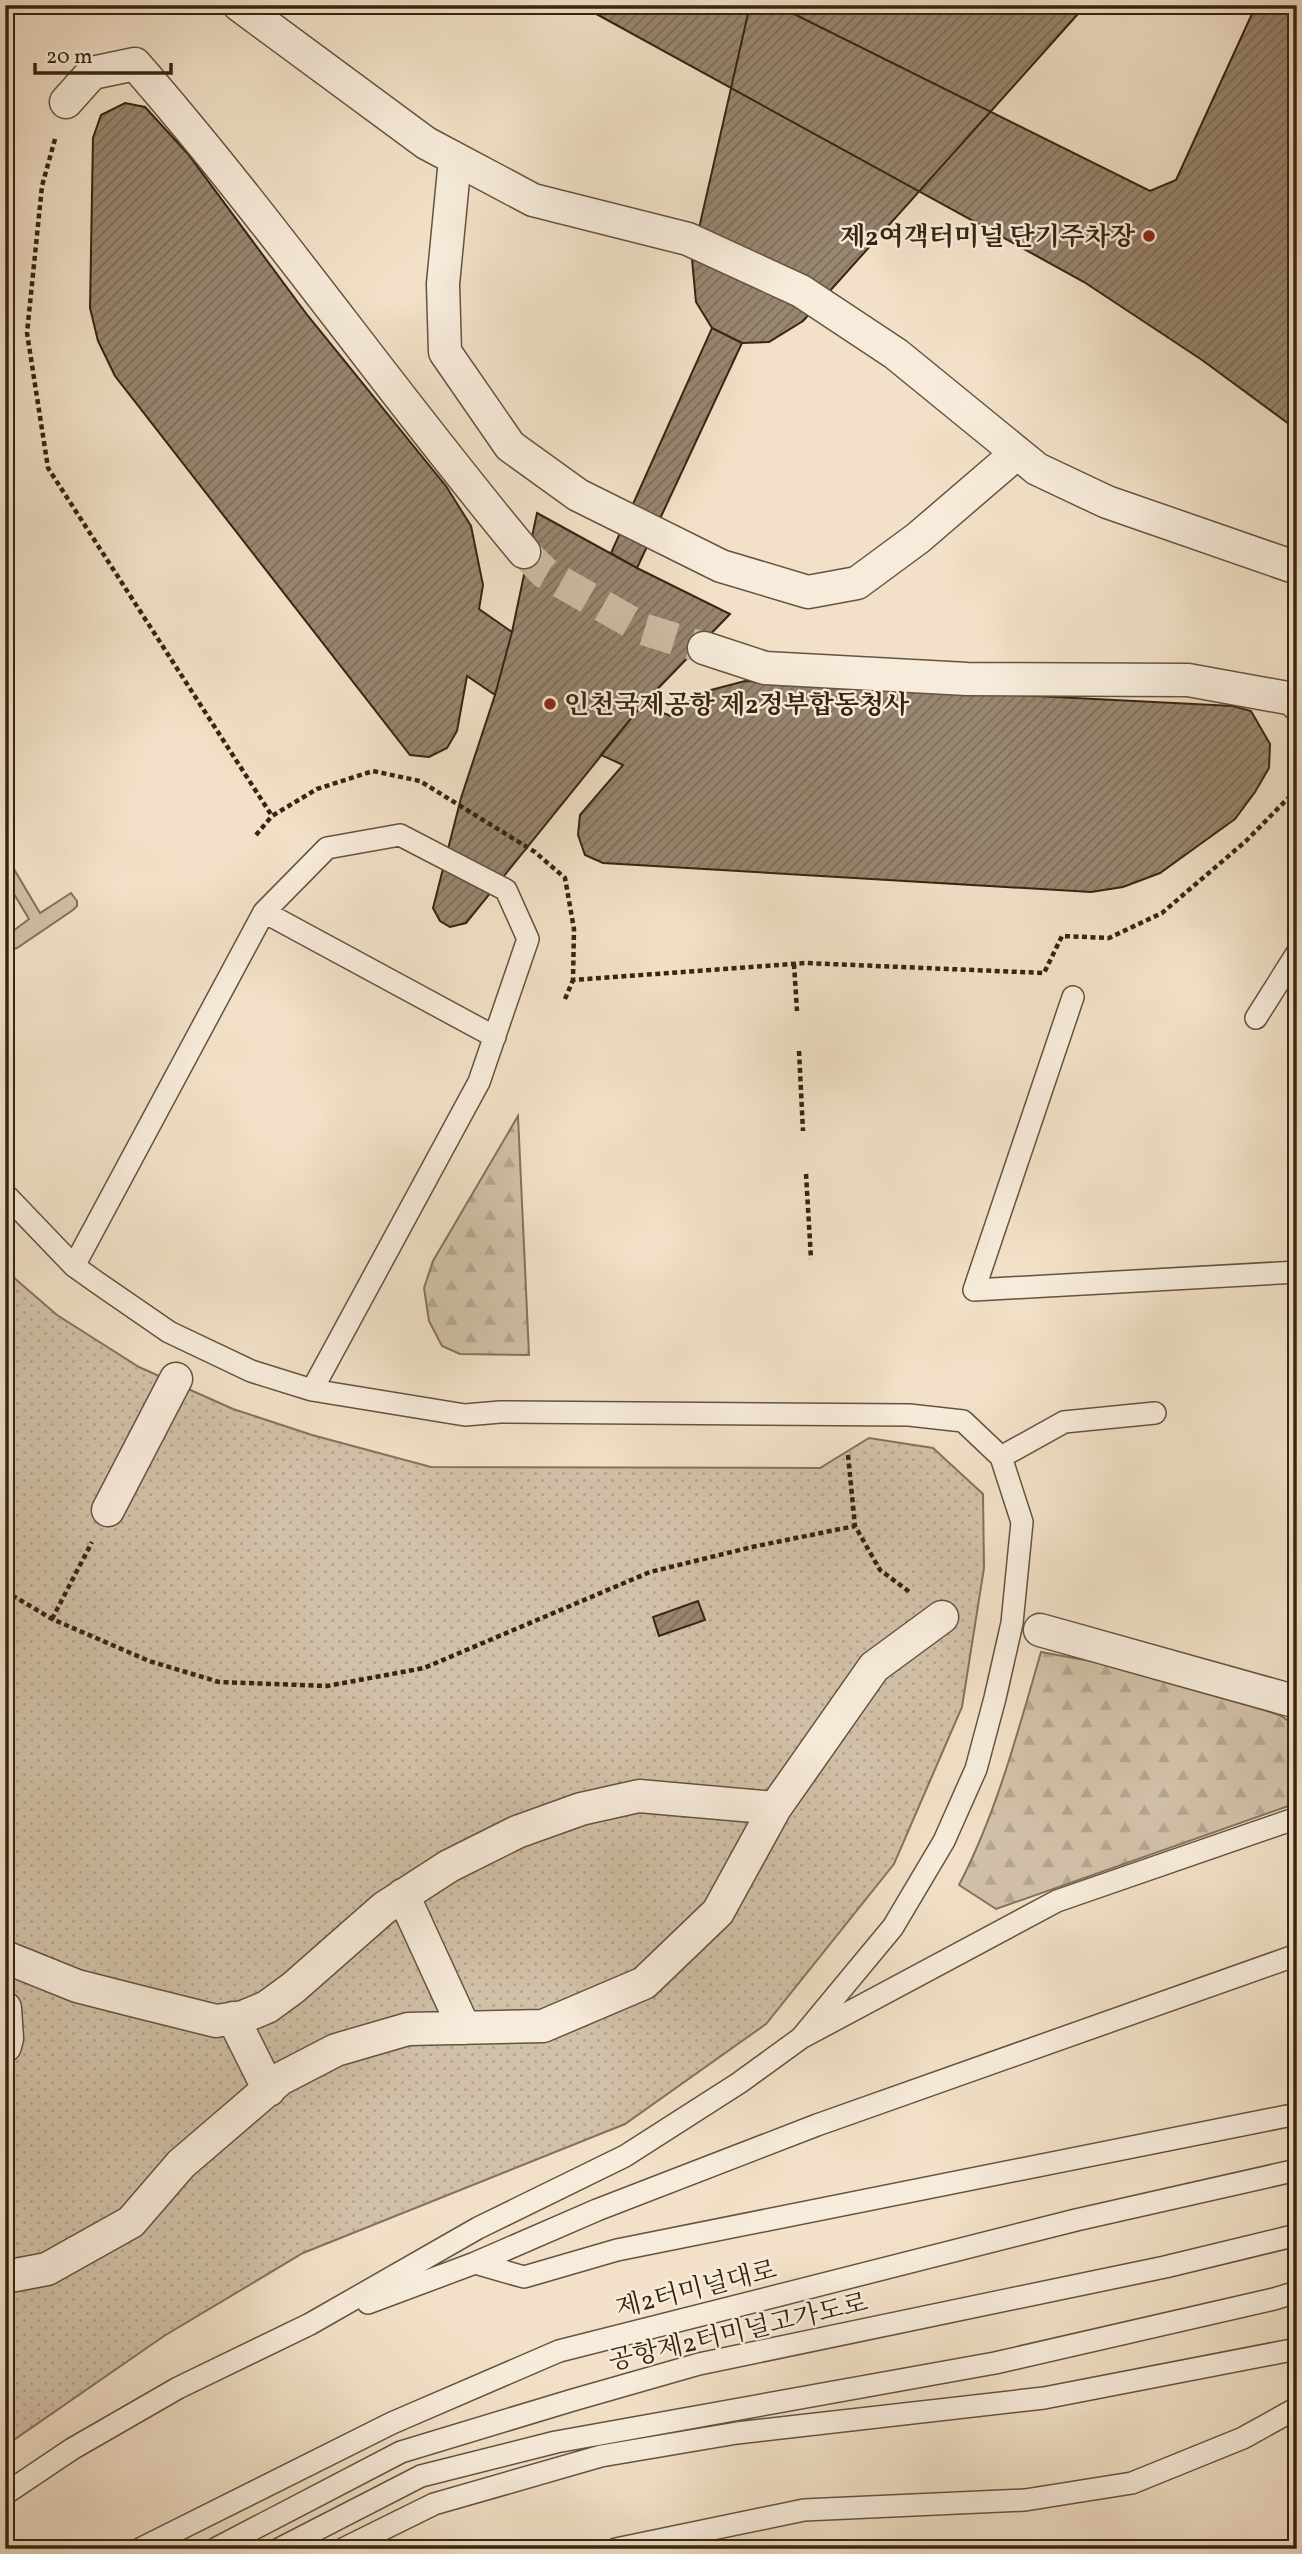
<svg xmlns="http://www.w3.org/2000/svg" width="1302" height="2554" viewBox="0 0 1302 2554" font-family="Vollkorn,'Noto Serif KR',serif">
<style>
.grass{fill:#d2c1a9;stroke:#84725d;stroke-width:2}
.forest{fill:url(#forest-firs);stroke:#84725d;stroke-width:2}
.garden{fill:url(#garden-dots);stroke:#84725d;stroke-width:2}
.building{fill:url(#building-hatch);stroke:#362411;stroke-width:2}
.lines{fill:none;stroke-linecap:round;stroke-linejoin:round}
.pedestrian-tunnel{stroke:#ccbba3;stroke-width:32;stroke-dasharray:32 16;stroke-linecap:butt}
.service-casing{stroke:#65533f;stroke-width:24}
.pedestrian-casing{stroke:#65533f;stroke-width:35}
.path{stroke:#362411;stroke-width:4.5;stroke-dasharray:5 3.5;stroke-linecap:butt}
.service{stroke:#f7ecdb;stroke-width:21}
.pedestrian{stroke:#f7ecdb;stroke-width:32}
.poi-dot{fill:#8f2418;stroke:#f7ecdb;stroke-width:2.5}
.labels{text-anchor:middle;stroke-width:5;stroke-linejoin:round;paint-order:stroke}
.poi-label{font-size:26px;font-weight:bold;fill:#362411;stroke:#f7ecdb;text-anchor:end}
.street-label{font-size:26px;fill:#362411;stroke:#f7ecdb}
</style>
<defs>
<pattern id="forest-firs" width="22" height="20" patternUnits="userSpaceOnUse" patternTransform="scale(1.75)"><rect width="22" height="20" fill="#d2c1a9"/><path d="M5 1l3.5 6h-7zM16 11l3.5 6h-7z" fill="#b5a690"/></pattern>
<pattern id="garden-dots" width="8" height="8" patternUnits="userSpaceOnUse" patternTransform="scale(1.75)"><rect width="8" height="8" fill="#d2c1a9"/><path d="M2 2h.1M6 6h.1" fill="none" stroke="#b5a690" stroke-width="1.8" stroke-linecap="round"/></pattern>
<pattern id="building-hatch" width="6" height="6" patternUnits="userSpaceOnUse" patternTransform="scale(1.75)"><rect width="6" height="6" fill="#988670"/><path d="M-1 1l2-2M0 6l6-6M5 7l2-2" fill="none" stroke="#7d6d5b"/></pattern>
</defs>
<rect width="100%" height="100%" fill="#f2e1c8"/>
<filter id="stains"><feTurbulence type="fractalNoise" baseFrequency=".00286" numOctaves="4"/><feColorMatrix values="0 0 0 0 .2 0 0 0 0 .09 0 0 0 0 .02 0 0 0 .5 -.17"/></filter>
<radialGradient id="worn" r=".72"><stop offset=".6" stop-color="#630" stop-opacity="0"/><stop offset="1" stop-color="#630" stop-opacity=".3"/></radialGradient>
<path class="grass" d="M5,854L40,913L71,893L77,901V906L73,910L17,948L10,950L5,946V937L29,919L5,879Z"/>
<path class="forest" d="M518,1116L529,1355L460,1354L442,1346L429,1321L424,1288L433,1261Z
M1041,1652L1162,1674L1279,1715L1297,1726V1803L996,1909L959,1885C997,1812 1018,1731 1041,1652Z"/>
<path class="garden" d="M5,1270L57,1315L139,1367L233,1409L312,1435L431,1467L820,1468L869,1438L933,1448L983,1494L984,1568L962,1707L894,1864L766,2024L625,2124L303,2253L164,2336L5,2446Z"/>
<path class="building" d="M580,5H776L1150,191L1176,180L1256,5H1297V430L1202,360L1084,282Z
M750,5H1086L803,321L769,342L742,343L712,328L696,302L692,259Z
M125,103L145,107L188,154L308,316L446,486L471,526L483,585L479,609L512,632L495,695L467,676L457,731L447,748L429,757L410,755L115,376L98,341L90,308L93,138L101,115Z
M712,328L742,343L637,568L611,553Z
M537,513L637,568L730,614L642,705L466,923L450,927L440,921L433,908L461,798L495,695L512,632Z
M745,681L1233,706L1251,711L1270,744L1269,768L1255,792L1235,819L1160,873L1123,887L1091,892L603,863L585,855L578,835L580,815L623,765L601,755L642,705L671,716L680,706L711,690Z
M698,1601L705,1620L659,1636L653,1617Z"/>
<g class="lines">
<path class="pedestrian-tunnel" d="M524,552L545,573L643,629L704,648"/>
<defs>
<path id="service" d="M264,912L495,1037
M1073,997L974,1290L1297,1272
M1256,1018L1297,953
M5,1194L74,1266L95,1281L169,1332L251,1371L312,1390L465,1415L500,1412L909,1415L963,1421L1001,1457L1022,1522L1012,1623L995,1698L976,1769L944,1841L893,1927L801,2038
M74,1266L264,912L327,848L400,835L506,890L528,939L479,1082L312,1390
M1001,1457L1064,1422L1155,1413
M475,2263L524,2277L617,2250L1297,2114
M368,2303L475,2263L597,2210L817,2125L1297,1955
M5,2494L72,2449L178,2388L310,2324L478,2228L625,2156L739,2083L801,2038L1057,1901L1297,1818
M140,2549L392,2423L559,2351L1076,2220L1297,2170
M215,2549L401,2452L573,2400L699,2364L1165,2267L1297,2235
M279,2549L421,2476L556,2442L995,2363L1274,2299L1297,2292
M343,2549L434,2504L601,2456L737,2433L1044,2398L1297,2349
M616,2549L804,2510L1025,2500L1132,2483L1243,2438L1297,2408"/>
<path id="pedestrian" d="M239,5L426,143L533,200L688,239L801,291L896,354L1037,469L1107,502L1297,568
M66,102L92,73L135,64C272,221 391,393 524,552
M455,159L443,284L445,352L510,446L578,495L721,566L808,592L857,583L918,538L1017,453
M704,648L765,668L967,679L1188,680L1293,699L1297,704
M108,1510L176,1379
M1040,1630L1297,1702
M403,1895L464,2028
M5,1957L77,1986L132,2000L216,2021L243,2017L267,2007L293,1988L384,1908L449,1866L517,1832L581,1809L639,1796L775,1808
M5,2008L7,2038L5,2046
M233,2018L269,2090
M5,2277L47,2269L131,2222L181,2164L280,2079L336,2050L408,2029L543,2026L644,1983L718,1912L775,1808L874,1667L942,1617"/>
</defs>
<use href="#service" class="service-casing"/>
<use href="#pedestrian" class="pedestrian-casing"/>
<path class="path" d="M55,139L42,186L27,333L48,468L272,816L317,789L373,771L420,781L535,852L565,878L574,929L573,980L806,963L1044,973L1062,936L1109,938L1162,913L1246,841L1297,789
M256,835L272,816
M794,964L797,1011
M565,999L573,980
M799,1051L803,1131
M806,1174L811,1259
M848,1455L855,1526L880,1570L911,1593
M5,1591L52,1619L149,1661L219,1682L327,1686L424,1668L650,1572L752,1547L855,1526
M52,1619L92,1542"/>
<use href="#service" class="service"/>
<use href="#pedestrian" class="pedestrian"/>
</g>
<g class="poi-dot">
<circle cx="1149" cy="236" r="7"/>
<circle cx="550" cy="704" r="7"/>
</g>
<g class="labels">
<g class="poi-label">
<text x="1135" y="245">제2여객터미널 단기주차장</text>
<text x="564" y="713" text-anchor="start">인천국제공항 제2정부합동청사</text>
</g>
<g class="street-label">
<text transform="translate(696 2288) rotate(-14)" y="9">제2터미널대로</text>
<text transform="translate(738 2331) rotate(-13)" y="9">공항제2터미널고가도로</text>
</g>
</g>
<rect width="1302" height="2554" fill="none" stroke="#f2e1c8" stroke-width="28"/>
<rect x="7" y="7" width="1288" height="2540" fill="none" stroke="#362411" stroke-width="3.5"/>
<rect x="14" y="14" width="1274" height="2526" fill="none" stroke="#362411" stroke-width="2"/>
<path d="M35 63v10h136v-10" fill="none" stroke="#362411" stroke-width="3.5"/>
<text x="46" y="63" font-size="21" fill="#362411" stroke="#f7ecdb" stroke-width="5" paint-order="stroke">20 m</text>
<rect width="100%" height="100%" filter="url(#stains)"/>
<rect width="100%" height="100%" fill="url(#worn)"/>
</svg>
